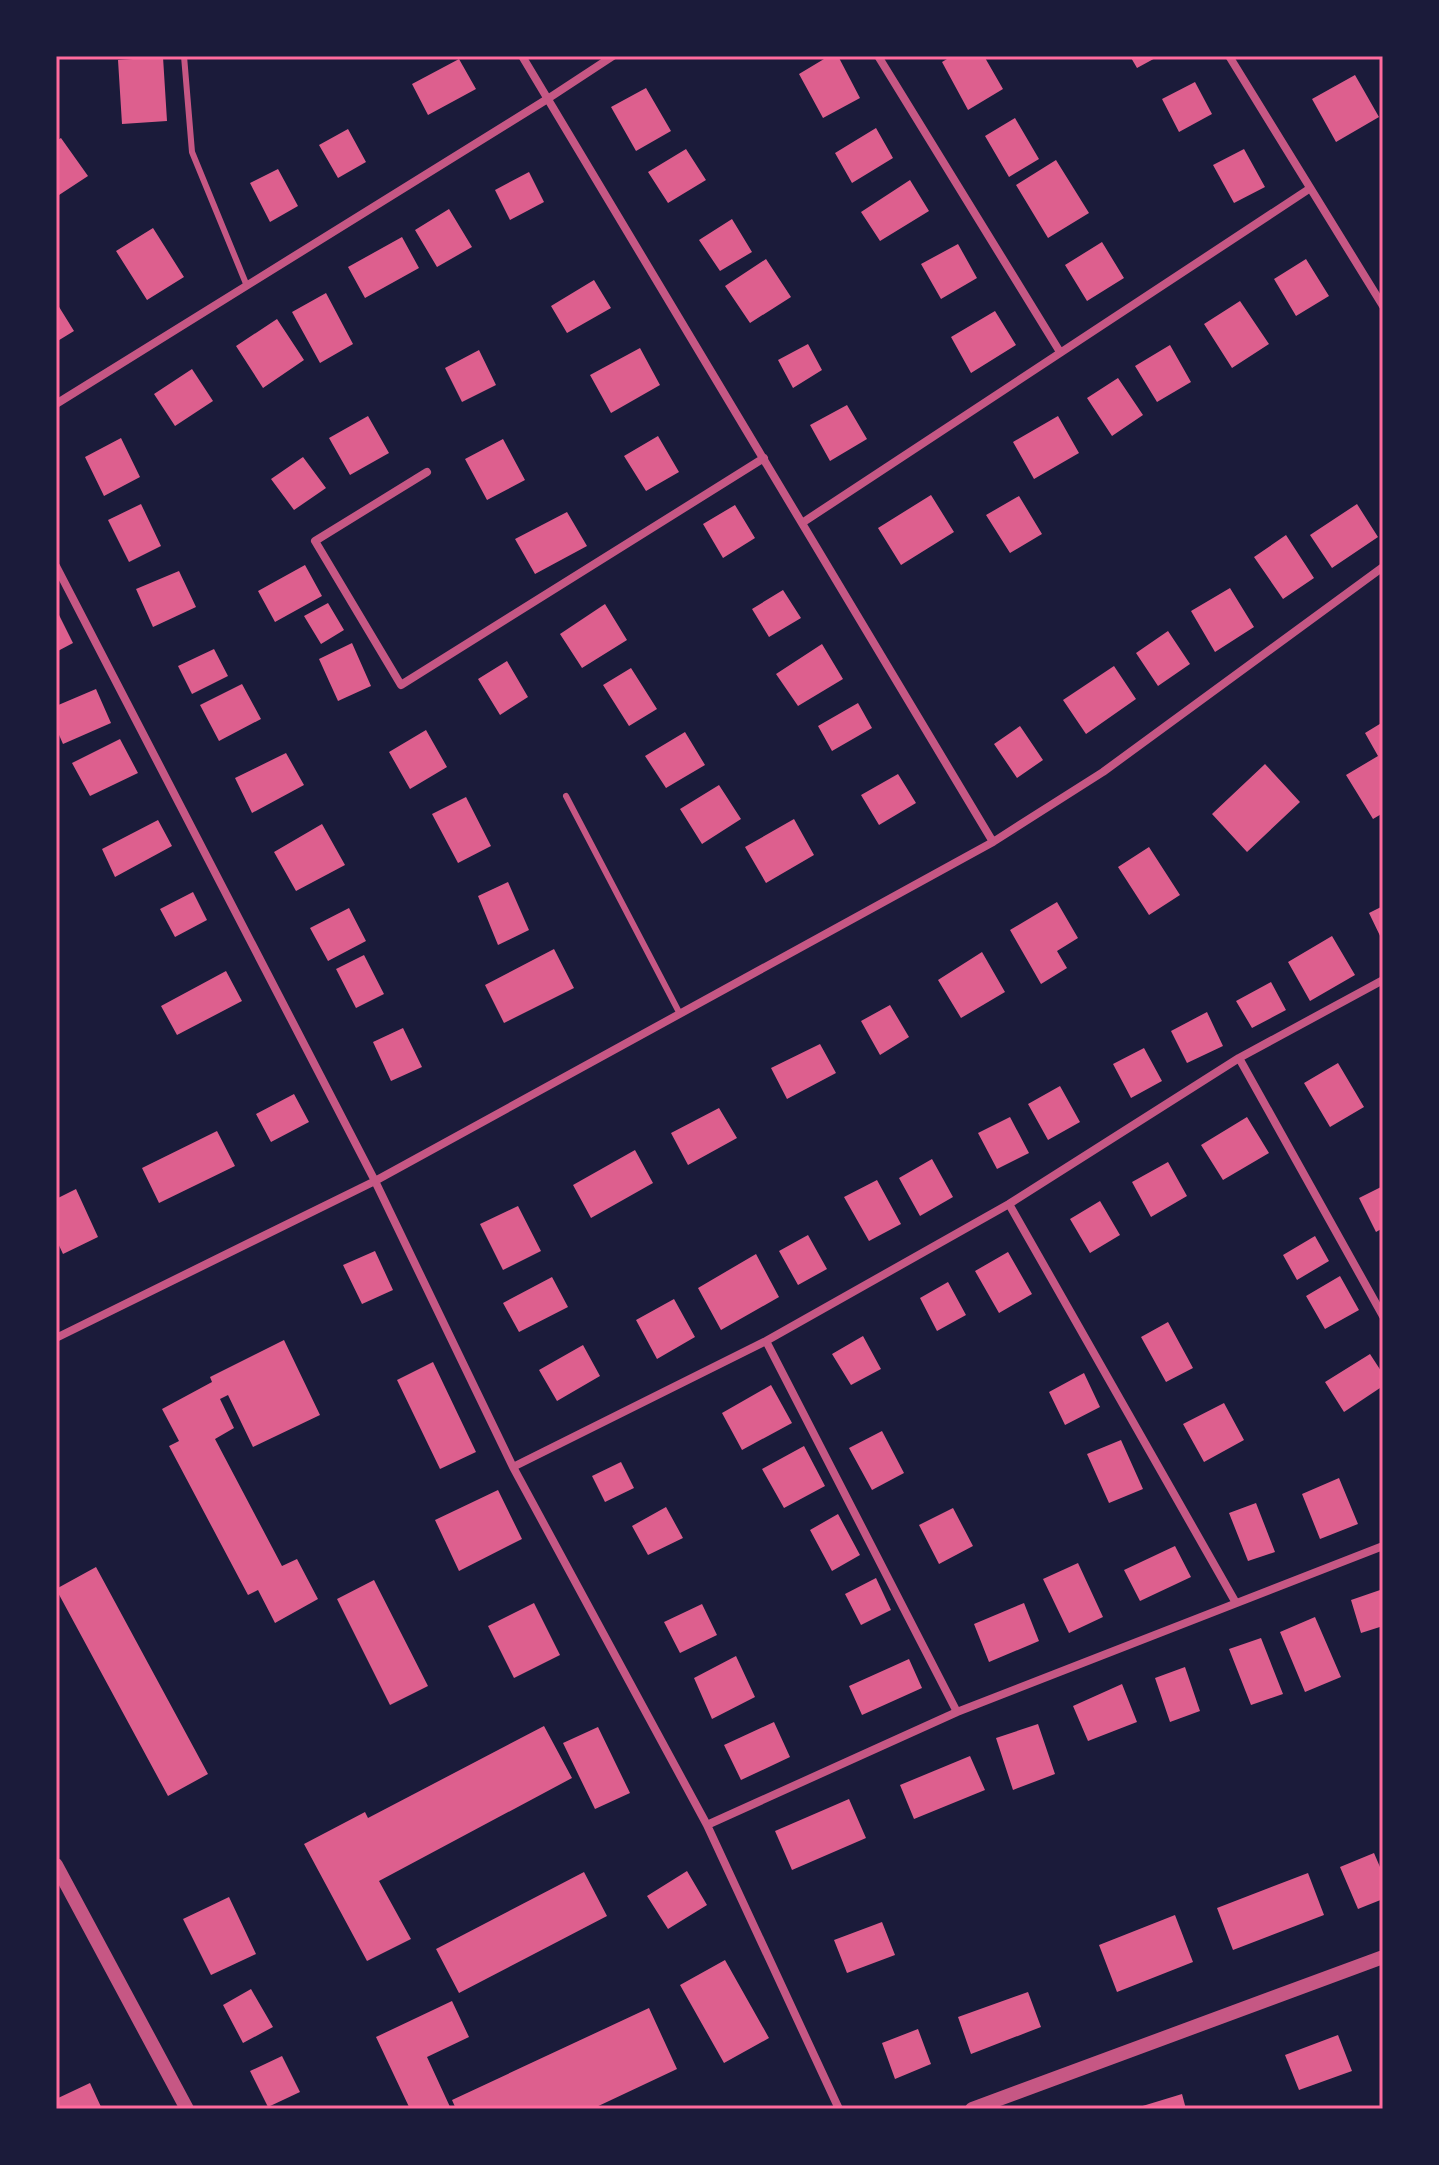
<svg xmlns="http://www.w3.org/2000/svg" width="1439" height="2165" viewBox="0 0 1439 2165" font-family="Literata,serif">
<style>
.building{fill:#dd5f8e}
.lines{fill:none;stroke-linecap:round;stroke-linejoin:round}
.service{stroke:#c65784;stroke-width:6}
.minor{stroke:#c65784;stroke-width:8}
.tertiary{stroke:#c65784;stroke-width:14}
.neatline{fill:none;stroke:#ff6b9d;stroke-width:3}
</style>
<rect width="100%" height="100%" fill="#1b1b3a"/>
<path class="building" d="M829,56H838L860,98L823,118L799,74Z
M952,56H984L1003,89L968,110L942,62Z
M1130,56H1159L1137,68Z
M163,57L167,121L122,124L118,60Z
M459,59L476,89L428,115L412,84Z
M1355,75L1379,117L1336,142L1312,99Z
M1195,82L1212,114L1179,132L1162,99Z
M646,88L671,131L636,151L611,107Z
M1015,118L1039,159L1009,177L985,136Z
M876,128L893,158L852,183L835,153Z
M348,129L366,162L338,178L319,145Z
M61,138L88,176L56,197V141Z
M686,149L706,180L668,203L648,172Z
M1244,149L1265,187L1234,203L1213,165Z
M1056,160L1089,213L1048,238L1016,185Z
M278,169L298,206L270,222L250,183Z
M529,172L544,202L510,220L495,190Z
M910,180L929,211L880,241L861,212Z
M449,209L472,247L437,267L415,230Z
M732,219L752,252L720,271L699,240Z
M153,228L184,277L147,300L116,251Z
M402,237L419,268L365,298L348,267Z
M1102,242L1124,278L1087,301L1065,265Z
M958,244L977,278L941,299L921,264Z
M766,259L791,297L750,323L725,286Z
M1306,259L1329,296L1296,316L1274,279Z
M594,280L611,308L567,333L551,306Z
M326,293L353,344L320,363L292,312Z
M1240,301L1269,344L1232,368L1204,324Z
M56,302L74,331L56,342Z
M995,311L1016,345L971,373L951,337Z
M277,319L304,360L263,388L236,346Z
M808,344L822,370L793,388L778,360Z
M1170,345L1191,382L1157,402L1135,366Z
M640,348L660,385L611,413L590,375Z
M479,350L496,385L462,402L445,368Z
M192,369L213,401L175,426L154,394Z
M1118,378L1143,415L1112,436L1087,398Z
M847,405L867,439L830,461L810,425Z
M368,416L389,453L350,475L329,438Z
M1058,416L1079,453L1034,479L1013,442Z
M658,436L679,472L646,491L624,456Z
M121,438L140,477L104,496L85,457Z
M503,439L525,480L487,500L465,459Z
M303,457L326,488L294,510L271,479Z
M931,495L954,532L901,565L878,528Z
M1019,496L1042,534L1010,553L986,515Z
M141,504L161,546L129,562L108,520Z
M1357,504L1378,537L1332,568L1310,535Z
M735,505L755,538L723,558L703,524Z
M567,512L587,546L535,574L515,539Z
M1286,535L1314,578L1283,599L1254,557Z
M305,565L322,596L275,622L258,591Z
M179,571L196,607L153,627L136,589Z
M1230,588L1254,627L1215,652L1191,611Z
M783,590L801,618L769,637L752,609Z
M328,603L344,630L321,644L304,616Z
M605,604L627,640L582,668L560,634Z
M56,609L73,643L56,652Z
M1168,631L1190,664L1158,686L1136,653Z
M352,643L371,686L338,701L319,659Z
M822,644L843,679L798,706L776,674Z
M214,649L228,676L192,694L178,666Z
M507,661L528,697L500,715L478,679Z
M1114,666L1136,699L1086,734L1063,700Z
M631,668L657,709L629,726L603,685Z
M242,684L261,719L219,741L200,705Z
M96,689L111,723L63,744L56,728V706Z
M858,703L872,728L832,751L818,726Z
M1383,722V813L1373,819L1346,775L1378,756L1365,733Z
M1020,726L1043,760L1017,778L994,744Z
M426,730L447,767L410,789L389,752Z
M685,732L705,765L666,788L645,756Z
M120,739L138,773L90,796L72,763Z
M286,753L304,785L252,813L235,778Z
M1265,764L1300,802L1247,852L1212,814Z
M898,774L916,803L879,825L861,795Z
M719,785L741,819L702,844L680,809Z
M466,797L491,846L458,863L432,814Z
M794,819L814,855L766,883L745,847Z
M158,820L172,846L115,877L102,849Z
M322,824L345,865L296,891L274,852Z
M1149,847L1180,895L1149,915L1118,867Z
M508,882L529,930L498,945L478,896Z
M193,892L207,920L175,937L160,909Z
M1057,902L1078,938L1057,951L1067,968L1041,984L1010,930Z
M1383,906V942L1369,913Z
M349,908L366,941L328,961L310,928Z
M1332,936L1355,975L1310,1001L1288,962Z
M554,949L574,988L504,1023L485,985Z
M982,952L1005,992L961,1018L938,980Z
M364,955L384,994L356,1008L336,969Z
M226,971L242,1001L177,1035L161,1006Z
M1271,982L1286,1010L1252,1028L1236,1001Z
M890,1005L909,1037L880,1055L861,1021Z
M1207,1012L1223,1046L1187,1063L1171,1031Z
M403,1028L422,1067L391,1081L373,1042Z
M820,1044L836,1073L787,1099L771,1068Z
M1144,1048L1162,1081L1131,1098L1113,1064Z
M1338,1063L1364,1107L1330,1127L1304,1083Z
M1060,1086L1080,1122L1048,1140L1028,1104Z
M294,1094L309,1122L271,1142L256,1114Z
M719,1108L737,1138L688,1165L671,1133Z
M1010,1117L1029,1153L997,1169L978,1133Z
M1247,1117L1269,1153L1223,1180L1201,1145Z
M217,1131L235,1166L159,1203L142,1168Z
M635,1150L653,1183L591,1218L573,1185Z
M932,1159L953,1197L920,1216L899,1178Z
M1168,1162L1187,1196L1151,1217L1132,1182Z
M877,1180L901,1224L869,1241L844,1197Z
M1383,1186V1228L1376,1232L1359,1198Z
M76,1189L98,1237L63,1254L56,1239V1199Z
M1100,1201L1120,1235L1090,1253L1070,1219Z
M518,1206L541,1251L503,1270L480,1224Z
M808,1235L827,1269L798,1285L779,1251Z
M1315,1236L1329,1261L1297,1280L1283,1255Z
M375,1251L393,1290L362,1304L343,1265Z
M1008,1252L1032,1294L999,1313L975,1271Z
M756,1254L779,1297L721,1330L698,1288Z
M1340,1276L1359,1310L1325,1329L1306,1296Z
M552,1277L568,1307L519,1332L503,1303Z
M948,1282L966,1315L937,1331L920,1298Z
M674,1299L695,1337L657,1359L636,1320Z
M1168,1322L1193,1368L1166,1382L1141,1337Z
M863,1336L881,1369L851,1385L832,1354Z
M284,1340L320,1415L253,1447L228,1395L220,1399L234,1428L215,1439L282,1566L297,1559L318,1599L275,1623L258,1590L248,1595L169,1446L179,1441L162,1409L212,1382L210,1377Z
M583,1345L600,1376L557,1401L539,1370Z
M1370,1354L1383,1374V1386L1344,1412L1325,1382Z
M433,1362L476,1452L440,1469L397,1380Z
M1084,1373L1100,1407L1065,1425L1049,1392Z
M771,1385L792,1423L742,1450L722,1413Z
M1224,1403L1244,1440L1204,1462L1183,1424Z
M882,1431L904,1473L872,1490L849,1448Z
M1121,1440L1143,1489L1109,1503L1087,1454Z
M804,1446L825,1486L784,1508L762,1469Z
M621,1462L634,1488L605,1502L592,1476Z
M1339,1478L1358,1524L1320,1539L1302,1494Z
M498,1490L522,1539L459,1571L435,1520Z
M1256,1503L1275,1552L1248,1561L1229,1513Z
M666,1507L683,1538L648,1555L632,1526Z
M953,1508L973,1546L939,1564L919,1525Z
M838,1514L860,1555L832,1571L810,1530Z
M1175,1546L1191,1577L1140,1601L1124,1570Z
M1078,1563L1103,1617L1069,1633L1043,1579Z
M96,1567L208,1774L168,1796L56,1589Z
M876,1578L891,1610L861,1625L845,1594Z
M374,1580L428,1686L390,1705L337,1599Z
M1383,1589V1626L1361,1633L1351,1600Z
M534,1603L560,1655L514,1678L488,1626Z
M1024,1603L1039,1641L989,1662L974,1624Z
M702,1604L717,1635L680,1653L664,1622Z
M1315,1617L1341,1677L1305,1692L1280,1632Z
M1261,1638L1283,1694L1251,1705L1229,1649Z
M736,1656L755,1697L712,1719L694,1678Z
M909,1659L922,1688L862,1715L849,1686Z
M1185,1667L1200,1711L1170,1722L1155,1678Z
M1122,1684L1137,1722L1088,1741L1073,1706Z
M774,1722L790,1757L741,1780L724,1745Z
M1038,1724L1055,1774L1013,1790L996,1738Z
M544,1726L572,1778L379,1881L411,1939L367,1961L304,1844L365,1812L368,1818Z
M598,1727L630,1793L595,1809L563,1743Z
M970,1756L985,1790L914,1819L900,1785Z
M849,1799L866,1838L792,1870L775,1831Z
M1374,1853L1383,1874V1899L1358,1909L1340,1867Z
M687,1871L707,1905L668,1929L647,1896Z
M584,1872L607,1916L459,1993L436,1949Z
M1308,1873L1324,1915L1233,1950L1217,1908Z
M229,1897L256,1954L211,1975L183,1919Z
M1175,1915L1193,1962L1117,1992L1099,1945Z
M882,1922L895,1955L847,1973L834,1940Z
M725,1960L769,2038L724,2063L680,1985Z
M251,1989L273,2027L243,2043L223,2005Z
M1028,1992L1041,2027L971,2054L958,2017Z
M452,2001L469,2037L427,2057L451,2109H410L376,2037Z
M649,2008L677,2069L592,2109H456L452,2100Z
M918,2029L931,2064L895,2079L882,2043Z
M1338,2035L1352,2071L1299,2090L1285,2055Z
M282,2056L300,2092L268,2107L250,2071Z
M90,2083L102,2109H56V2099Z
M1182,2094L1186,2109H1136V2108Z"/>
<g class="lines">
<path class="service" d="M184,56L192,152L247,286
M566,796L680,1014"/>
<path class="minor" d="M522,56L993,842
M878,56L1060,352
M1229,56L1383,306
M56,404L549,98L613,56
M427,472L315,541L401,685L764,458
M802,523L1309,189
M56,566L375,1181L513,1467L707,1825L839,2109
M1239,1058L1383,1316
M1009,1204L1236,1603
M56,1338L375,1181L993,842L1103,772L1383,567
M766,1341L957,1712
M513,1467L766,1341L1009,1204L1239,1058L1383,980
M707,1825L957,1712L1383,1546"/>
<path class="tertiary" d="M56,1865L187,2109
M972,2109L1383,1957"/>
</g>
<rect width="1439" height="2165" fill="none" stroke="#1b1b3a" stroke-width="116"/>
<rect x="58" y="58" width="1323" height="2049" class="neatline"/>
</svg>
